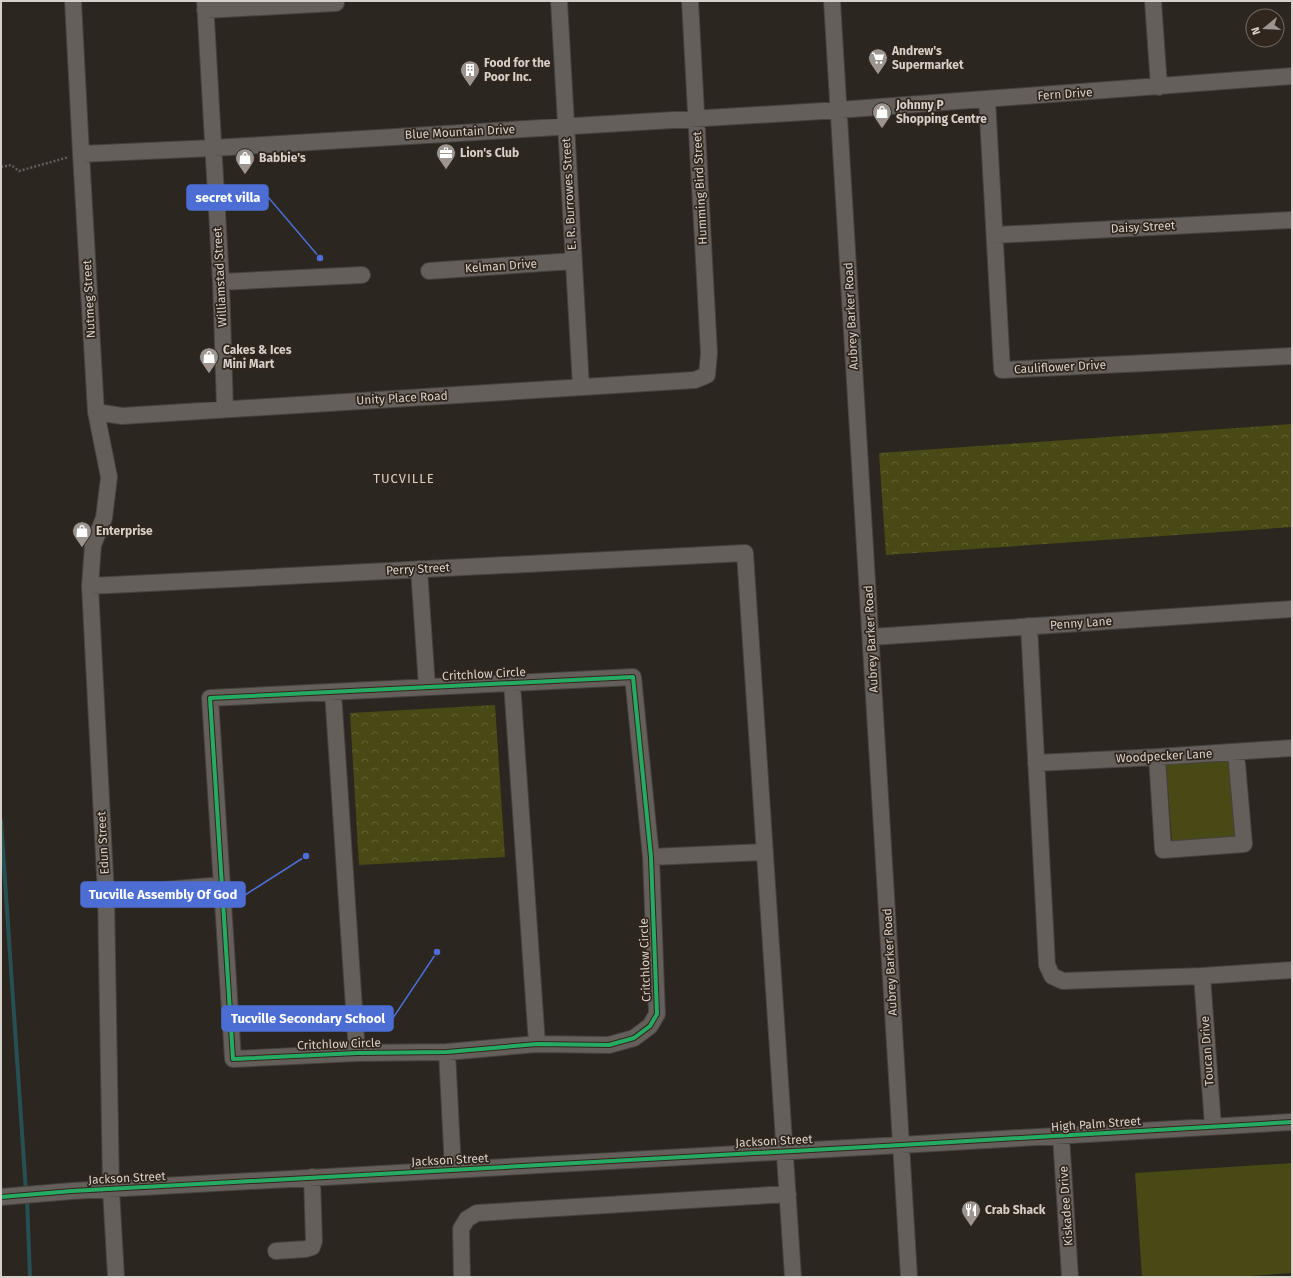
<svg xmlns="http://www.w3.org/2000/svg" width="1293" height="1278" viewBox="0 0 1293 1278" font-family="'Fira Sans',sans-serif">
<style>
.forest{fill:url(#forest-crowns)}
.garden{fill:#484914}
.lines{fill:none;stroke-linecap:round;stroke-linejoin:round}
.stream{stroke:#275053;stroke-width:4}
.minor-casing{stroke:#47413e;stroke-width:18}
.path{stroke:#625d58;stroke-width:2.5;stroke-dasharray:2 2;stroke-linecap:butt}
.minor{stroke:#645f5b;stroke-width:16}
.cycleway-casing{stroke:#30261d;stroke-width:6}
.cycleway{stroke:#26ab63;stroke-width:4}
.labels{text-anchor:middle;stroke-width:3.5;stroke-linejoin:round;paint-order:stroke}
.poi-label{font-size:12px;font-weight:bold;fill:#d7d0ca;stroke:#30261d;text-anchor:start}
.street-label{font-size:12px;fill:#d7d0ca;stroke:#30261d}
.neighbourhood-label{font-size:13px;letter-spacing:1px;fill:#d7d0ca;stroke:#30261d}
.leader{fill:none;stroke:#4c6ed4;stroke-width:1.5}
.callout-dot{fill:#4c6ed4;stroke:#30261d;stroke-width:1.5}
.callout{fill:#4c6ed4;stroke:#4c6ed4;stroke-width:1.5}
.callout-label{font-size:13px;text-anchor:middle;font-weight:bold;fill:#fff}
</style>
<defs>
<pattern id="forest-crowns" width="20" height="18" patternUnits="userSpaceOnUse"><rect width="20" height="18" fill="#484914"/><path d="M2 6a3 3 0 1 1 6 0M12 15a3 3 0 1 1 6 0" fill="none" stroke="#626235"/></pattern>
</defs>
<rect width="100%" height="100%" fill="#2c2621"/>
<path class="forest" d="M1292,424V527L886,555L879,453Z
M495,705L505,857L359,865L350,713Z"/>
<path class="garden" d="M1233,760L1238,838L1172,843L1166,764Z
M1292,1163V1273L1235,1277H1142L1135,1173Z"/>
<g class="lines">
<path class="stream" d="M1,821L26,1192
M27,1198L30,1277"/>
<defs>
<path id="minor" d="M73,1L81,154L96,412L109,477L104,518L93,545L90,586L106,895L111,1189L116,1277
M205,1L221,282L225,409
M559,1L581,387
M832,1L909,1277
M1153,1L1159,87
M205,10L336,3
M987,99L1002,370L1292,356
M81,154L213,148L839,110L1292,76
M995,235L1292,220
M429,271L573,261
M221,282L362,275
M96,412L122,416L695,380L707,375L709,353L690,1
M419,569L427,687
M90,586L745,553L793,1277
M1029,626L1047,965L1052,976L1063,981L1202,976L1292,970
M871,637L1292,609
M633,677L651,857L657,1014L650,1026L634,1038L609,1045L537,1044L447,1052L357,1053L233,1059L210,698Z
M512,683L537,1044
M333,692L357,1053
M1157,757L1163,850L1244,844L1236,752
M1036,763L1157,757L1292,748
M651,857L765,852
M106,895L222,885
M1202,976L1213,1126
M447,1052L453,1169
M1061,1136L1070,1277
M1,1197L72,1191L901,1145L1292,1122
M276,1251L306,1249L312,1247L314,1241L312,1177
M462,1277L461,1229L467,1219L477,1213L788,1194"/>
</defs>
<use href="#minor" class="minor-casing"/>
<path class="path" d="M1,167L11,165L19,171L69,157"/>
<use href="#minor" class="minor"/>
<defs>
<path id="cycleway" d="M633,677L651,857L657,1014L650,1026L634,1038L609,1045L537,1044L447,1052L357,1053L233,1059L210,698Z
M1,1197L72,1191L901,1145L1292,1122"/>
</defs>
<use href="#cycleway" class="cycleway-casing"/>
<use href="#cycleway" class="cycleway"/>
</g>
<defs>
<symbol id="supermarket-pin" viewBox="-11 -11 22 30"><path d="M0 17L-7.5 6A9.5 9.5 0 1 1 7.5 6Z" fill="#9b948f" stroke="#30261d"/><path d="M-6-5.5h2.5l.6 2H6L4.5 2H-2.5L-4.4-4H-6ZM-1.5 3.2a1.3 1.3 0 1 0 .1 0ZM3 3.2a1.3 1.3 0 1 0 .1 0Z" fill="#fff"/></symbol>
<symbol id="building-pin" viewBox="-11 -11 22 30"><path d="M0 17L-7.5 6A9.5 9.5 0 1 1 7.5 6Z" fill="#9b948f" stroke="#30261d"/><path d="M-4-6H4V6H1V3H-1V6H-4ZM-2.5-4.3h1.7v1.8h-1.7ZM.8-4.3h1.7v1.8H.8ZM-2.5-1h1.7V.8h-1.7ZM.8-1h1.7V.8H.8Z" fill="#fff"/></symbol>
<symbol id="shop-pin" viewBox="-11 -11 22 30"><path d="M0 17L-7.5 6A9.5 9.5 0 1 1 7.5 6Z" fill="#9b948f" stroke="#30261d"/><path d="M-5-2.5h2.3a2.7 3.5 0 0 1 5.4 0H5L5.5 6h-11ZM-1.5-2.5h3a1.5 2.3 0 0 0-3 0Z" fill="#fff"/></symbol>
<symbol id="office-pin" viewBox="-11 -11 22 30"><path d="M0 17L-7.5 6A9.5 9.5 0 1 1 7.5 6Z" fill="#9b948f" stroke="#30261d"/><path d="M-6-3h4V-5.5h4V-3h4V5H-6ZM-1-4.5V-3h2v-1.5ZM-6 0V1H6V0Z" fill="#fff"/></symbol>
<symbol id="restaurant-pin" viewBox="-11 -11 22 30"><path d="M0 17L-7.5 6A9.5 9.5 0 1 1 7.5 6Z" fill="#9b948f" stroke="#30261d"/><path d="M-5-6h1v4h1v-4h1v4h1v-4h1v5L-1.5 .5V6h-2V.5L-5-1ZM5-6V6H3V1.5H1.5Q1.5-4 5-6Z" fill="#fff"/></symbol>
</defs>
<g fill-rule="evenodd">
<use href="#supermarket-pin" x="867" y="47" width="22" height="30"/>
<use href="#building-pin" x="459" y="59" width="22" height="30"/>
<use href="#shop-pin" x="871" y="101" width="22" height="30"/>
<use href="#office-pin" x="435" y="142" width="22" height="30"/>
<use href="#shop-pin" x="234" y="147" width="22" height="30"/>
<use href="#shop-pin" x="198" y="346" width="22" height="30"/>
<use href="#shop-pin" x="71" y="520" width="22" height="30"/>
<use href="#restaurant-pin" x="960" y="1199" width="22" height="30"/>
</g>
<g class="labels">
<g class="poi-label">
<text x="892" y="55">Andrew's<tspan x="892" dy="14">Supermarket</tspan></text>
<text x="484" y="67">Food for the<tspan x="484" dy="14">Poor Inc.</tspan></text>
<text x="896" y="109">Johnny P<tspan x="896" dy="14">Shopping Centre</tspan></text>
<text x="460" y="157">Lion's Club</text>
<text x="259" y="162">Babbie's</text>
<text x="223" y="354">Cakes &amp; Ices<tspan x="223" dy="14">Mini Mart</tspan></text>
<text x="96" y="535">Enterprise</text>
<text x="985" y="1214">Crab Shack</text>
</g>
<g class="street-label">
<text transform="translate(1065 94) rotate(-4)" y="4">Fern Drive</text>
<text transform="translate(460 132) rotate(-3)" y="4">Blue Mountain Drive</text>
<text transform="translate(700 188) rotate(-93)" y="4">Humming Bird Street</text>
<text transform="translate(569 194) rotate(-93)" y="4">E. R. Burrowes Street</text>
<text transform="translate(1143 227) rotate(-3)" y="4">Daisy Street</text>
<text transform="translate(501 266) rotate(-4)" y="4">Kelman Drive</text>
<text transform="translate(220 277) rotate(-93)" y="4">Williamstad Street</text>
<text transform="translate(89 299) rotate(-93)" y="4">Nutmeg Street</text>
<text transform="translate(851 316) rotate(-93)" y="4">Aubrey Barker Road</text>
<text transform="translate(1060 367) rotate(-3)" y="4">Cauliflower Drive</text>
<text transform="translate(402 398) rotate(-3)" y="4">Unity Place Road</text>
<text transform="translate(418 569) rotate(-3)" y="4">Perry Street</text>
<text transform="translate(1081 623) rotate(-4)" y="4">Penny Lane</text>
<text transform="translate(871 639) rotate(-93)" y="4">Aubrey Barker Road</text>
<text transform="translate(484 674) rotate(-3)" y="4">Critchlow Circle</text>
<text transform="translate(1164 756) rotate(-3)" y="4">Woodpecker Lane</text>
<text transform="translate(103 843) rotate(-93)" y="4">Edun Street</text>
<text transform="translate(645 960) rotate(-92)" y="4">Critchlow Circle</text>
<text transform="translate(890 962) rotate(-93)" y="4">Aubrey Barker Road</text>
<text transform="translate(339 1044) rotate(-2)" y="4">Critchlow Circle</text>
<text transform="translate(1207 1051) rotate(-94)" y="4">Toucan Drive</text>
<text transform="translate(1096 1124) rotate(-4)" y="4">High Palm Street</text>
<text transform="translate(774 1141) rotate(-3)" y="4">Jackson Street</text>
<text transform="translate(450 1160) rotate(-3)" y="4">Jackson Street</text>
<text transform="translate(127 1178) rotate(-3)" y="4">Jackson Street</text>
<text transform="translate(1066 1206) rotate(-94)" y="4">Kiskadee Drive</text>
</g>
<g class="neighbourhood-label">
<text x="404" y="483">TUCVILLE</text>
</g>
</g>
<path class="leader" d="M320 258L268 197M306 856L245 895M437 952L393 1018"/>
<g class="callout-dot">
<circle cx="320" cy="258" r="4"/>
<circle cx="306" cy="856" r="4"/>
<circle cx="437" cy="952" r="4"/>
</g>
<g class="callout">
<rect x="187" y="185" width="81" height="25" rx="4"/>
<rect x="81" y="882" width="164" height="25" rx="4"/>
<rect x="222" y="1006" width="171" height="25" rx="4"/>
</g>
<g class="callout-label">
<text x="228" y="202">secret villa</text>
<text x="163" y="899">Tucville Assembly Of God</text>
<text x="308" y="1023">Tucville Secondary School</text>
</g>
<rect width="1293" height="1278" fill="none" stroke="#d7d0ca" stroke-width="4"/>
<g transform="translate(1265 28) rotate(252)"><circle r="19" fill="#30261d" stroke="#736a62"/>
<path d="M0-3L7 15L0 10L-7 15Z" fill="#9b948f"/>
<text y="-6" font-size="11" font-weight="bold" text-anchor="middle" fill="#d7d0ca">N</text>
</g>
</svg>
